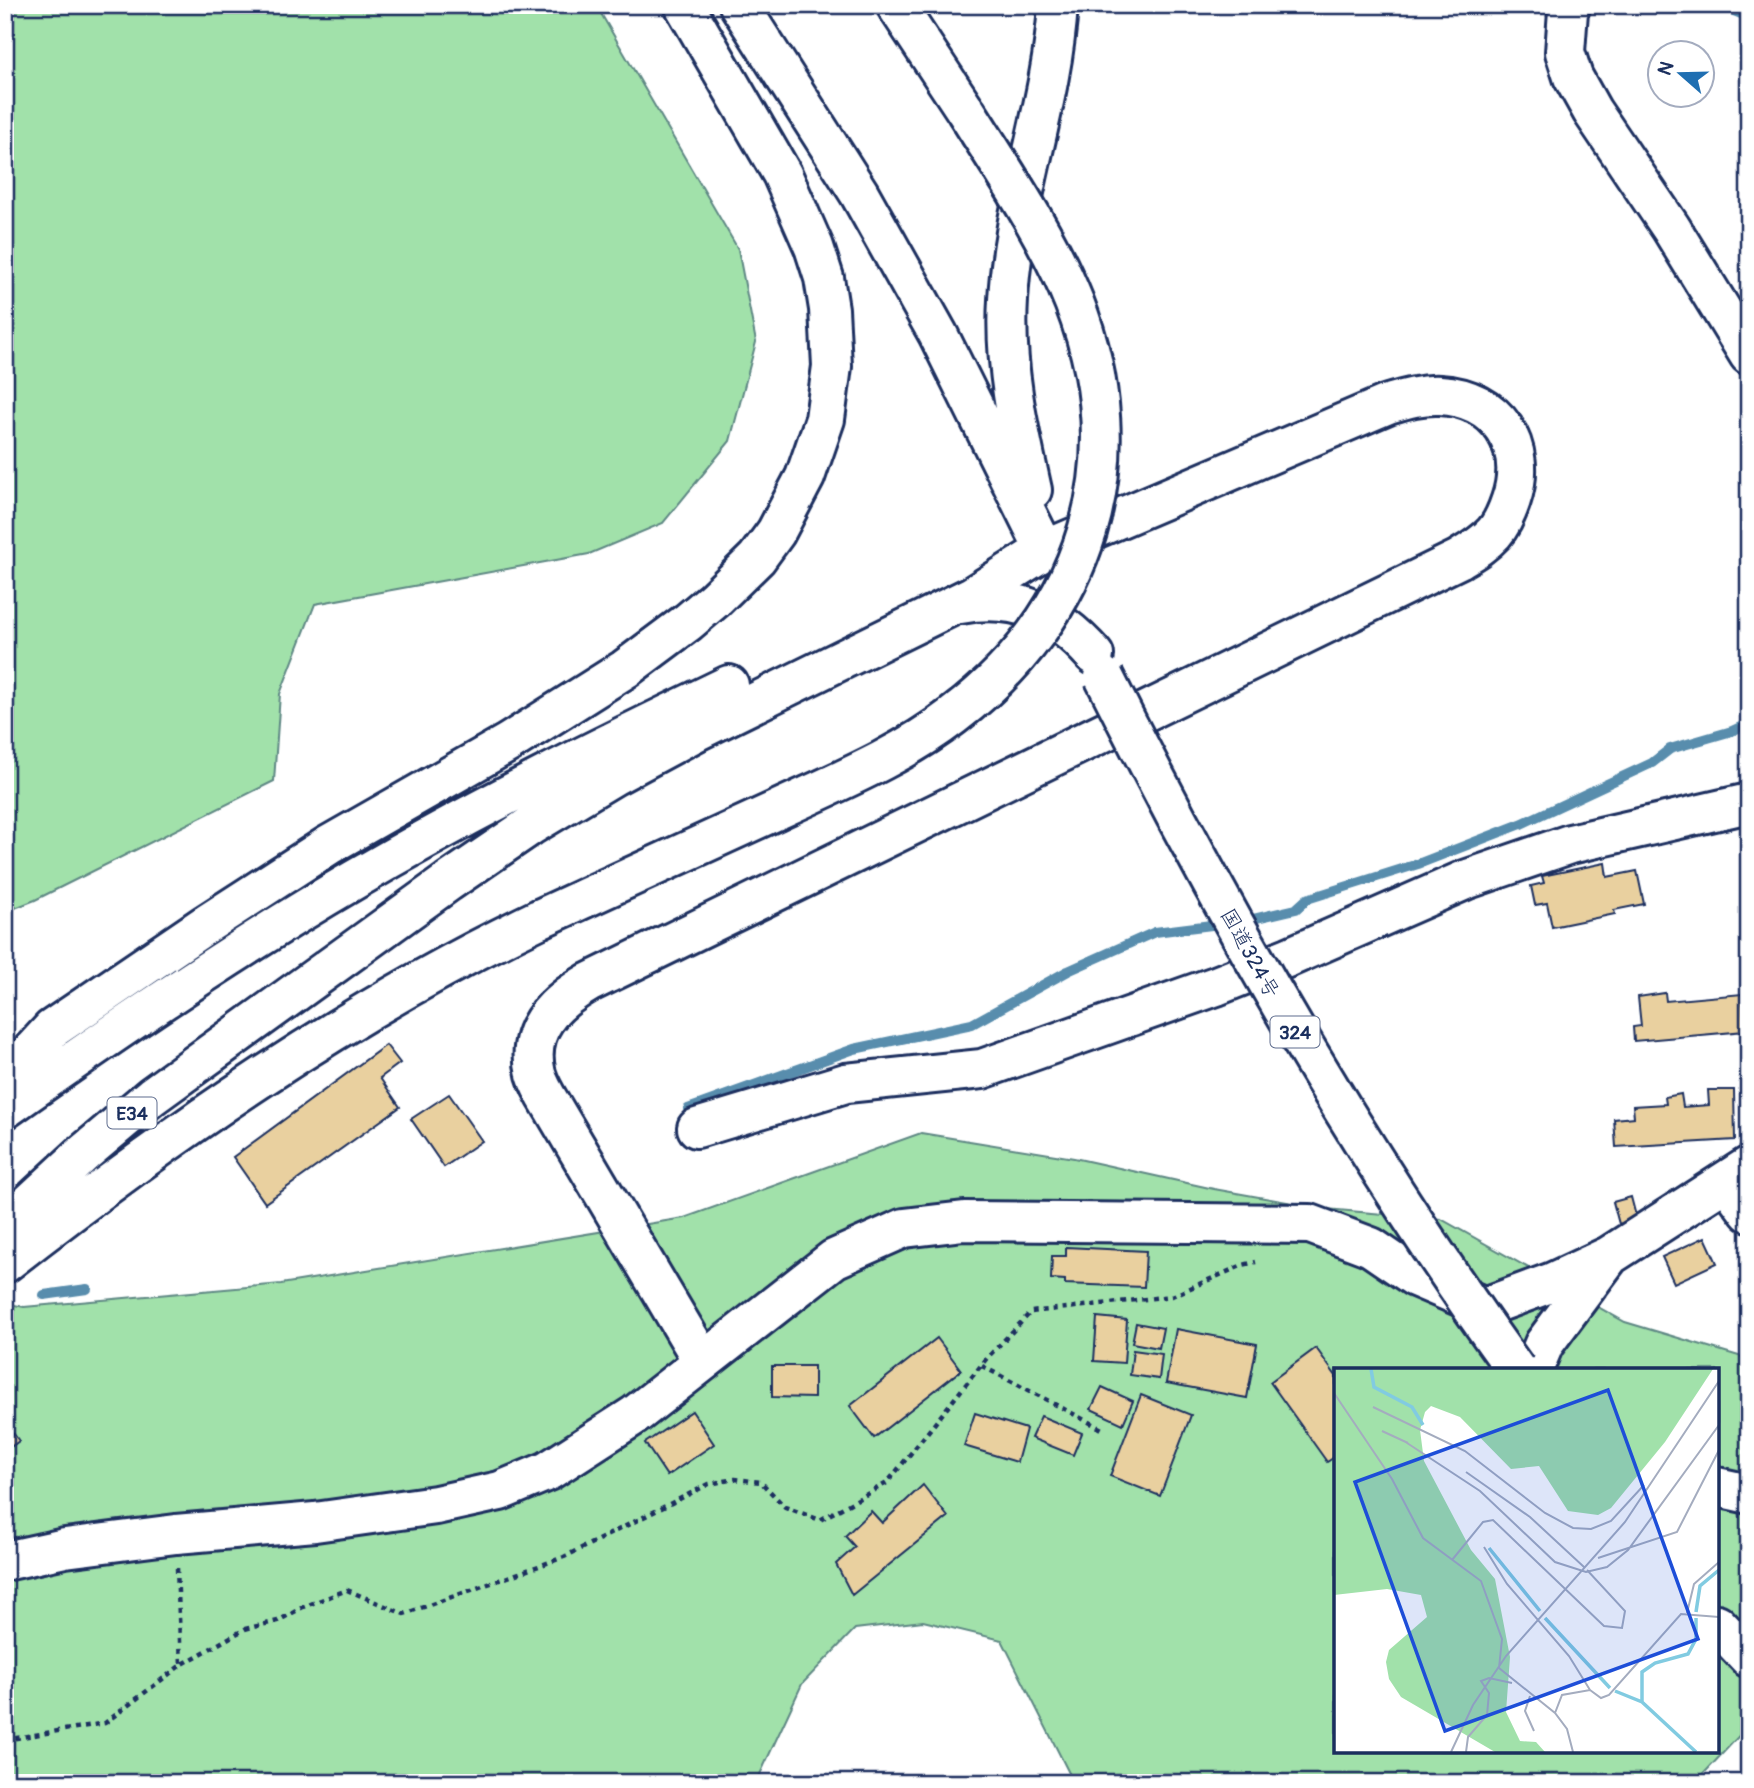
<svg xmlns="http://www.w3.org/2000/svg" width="1754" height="1788" viewBox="0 0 1754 1788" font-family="Pangolin,'Klee One',sans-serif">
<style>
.green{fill:#a1e1aa;stroke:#5e8884;stroke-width:2;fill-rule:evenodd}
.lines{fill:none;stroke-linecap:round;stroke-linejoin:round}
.stream{stroke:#588dad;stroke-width:10}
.building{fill:#e9d09f;stroke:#1b2f5e;stroke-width:2}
.minor-casing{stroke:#1b2f5e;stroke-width:44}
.tertiary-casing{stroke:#1b2f5e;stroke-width:44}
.trunk-casing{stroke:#1b2f5e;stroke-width:44}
.motorway-casing{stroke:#1b2f5e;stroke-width:44}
.path{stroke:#1b2f5e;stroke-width:4.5;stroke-dasharray:5 5;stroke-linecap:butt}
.minor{stroke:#fff;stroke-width:38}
.tertiary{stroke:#fff;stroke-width:38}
.trunk{stroke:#fff;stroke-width:38}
.motorway{stroke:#fff;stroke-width:38}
.trunk-bridge-casing{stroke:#1b2f5e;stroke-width:44;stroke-linecap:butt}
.motorway-bridge-casing{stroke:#1b2f5e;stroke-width:44;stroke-linecap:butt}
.trunk-bridge{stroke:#fff;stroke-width:38}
.motorway-bridge{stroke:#fff;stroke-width:38}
.labels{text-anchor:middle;stroke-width:7;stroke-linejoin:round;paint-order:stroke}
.shield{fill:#fff;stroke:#5f6d8e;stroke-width:2}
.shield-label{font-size:19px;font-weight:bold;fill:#1b2f5e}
.street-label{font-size:21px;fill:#1b2f5e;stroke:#fff}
.inset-river{fill:none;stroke:#81cbe1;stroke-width:3.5}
.inset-road{fill:none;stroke:#a4acbf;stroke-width:2}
.view{fill:#1d4ed8;fill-opacity:0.15;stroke:#1d4ed8;stroke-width:3.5}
.inset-edge{fill:none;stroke:#1b2f5e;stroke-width:3.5}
</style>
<rect width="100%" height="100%" fill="#fff"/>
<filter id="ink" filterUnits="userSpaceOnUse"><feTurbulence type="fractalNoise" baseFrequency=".0143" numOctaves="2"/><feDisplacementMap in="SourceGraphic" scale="14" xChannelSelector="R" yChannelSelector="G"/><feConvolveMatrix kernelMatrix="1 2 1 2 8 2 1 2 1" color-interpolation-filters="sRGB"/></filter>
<g filter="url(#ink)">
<path class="green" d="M5,5H596L738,249L756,342L730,441L663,523L589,554L315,604L280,694L274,781L35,900L5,912Z
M921,1133L1074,1158L1214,1189L1326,1209L1441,1219L1625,1322L1749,1359V1725L1695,1783H1074L1002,1640L923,1621L855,1629L802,1684L756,1783H5V1303L24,1307L281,1284L684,1218ZM1336,1370H1717V1751H1336Z"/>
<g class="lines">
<path class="stream" d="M1719,5L1749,17
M688,1109L854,1049L972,1024L1068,971L1155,932L1244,921L1296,909L1307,899L1418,864L1521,824L1652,763L1670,749L1732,731L1749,723
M44,1295L87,1289"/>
</g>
<path class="building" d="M1605,863L1607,877L1637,871L1644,904L1614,910L1615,914L1552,927L1547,903L1535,905L1531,886L1544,883L1542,876Z
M1665,993L1666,1001L1742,994L1745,1031L1634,1041L1633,1027L1641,1026L1638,997Z
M386,1045L400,1063L380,1078L400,1107L265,1203L233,1157Z
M1708,1090H1734L1735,1140L1616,1147L1614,1119L1634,1117L1633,1106L1666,1104L1665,1097L1681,1094L1683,1107L1709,1105Z
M449,1094L482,1141L444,1167L411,1119Z
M1631,1197L1637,1220L1619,1224L1613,1202Z
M1705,1237L1717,1263L1674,1283L1662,1257Z
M1066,1247L1146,1251L1144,1287L1065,1284V1280L1051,1279L1052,1256H1066Z
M1097,1317L1127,1320L1124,1363L1094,1361Z
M1136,1323L1163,1328L1159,1348L1132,1343Z
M1176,1329L1257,1344L1247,1398L1166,1383Z
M937,1338L961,1370L874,1438L850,1406Z
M1316,1348L1336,1376V1456L1327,1462L1270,1382Z
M1133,1350L1162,1354L1159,1379L1130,1375Z
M772,1366H814V1398L772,1397Z
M1102,1387L1133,1401L1123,1424L1091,1409Z
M1141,1395L1191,1415L1160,1496L1110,1476Z
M692,1411L714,1444L667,1476L645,1443Z
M975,1413L1026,1429L1017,1462L964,1446Z
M1041,1416L1082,1433L1073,1455L1031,1438Z
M5,1422L19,1441L5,1451Z
M923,1485L948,1517L852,1595L836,1564L855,1547L845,1536L871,1511L882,1523Z"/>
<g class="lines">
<defs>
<path id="minor" d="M1571,5L1568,11L1565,52L1573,77L1592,111L1671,228L1749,355
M697,1128L846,1083L982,1069L1216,986L1289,957L1465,880L1570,844L1749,803
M1727,1182L1749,1212
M1533,1370L1544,1344L1608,1258
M1717,1487L1749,1494
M5,1561L65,1548L176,1534L315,1522L436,1505L500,1491L548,1471L635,1415L834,1259L904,1228L964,1221L1310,1224L1371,1247L1415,1277L1485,1307L1553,1282L1609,1256L1749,1166"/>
<path id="tertiary" d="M702,1360L556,1113C549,1101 540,1088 536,1074C525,1030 553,1003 588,983L1459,559C1472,551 1484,544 1494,533C1502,524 1507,512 1511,500C1529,446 1498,398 1440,395C1422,394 1405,399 1388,404L1059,544"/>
<path id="trunk" d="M1717,1624L1749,1658"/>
<path id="motorway" d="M739,5L859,193L938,334L1045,550
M896,5L966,111
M1032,490C1018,427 1004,365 1008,300C1013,201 1052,105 1058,5
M960,604C1017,594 1056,612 1094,655
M5,1080L52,1029L205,925L329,845L508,743L625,669L688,622L714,600L757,558L776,532L805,477L825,419L832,366L829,309L824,278L814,247L782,174L684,5
M5,1109C118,1029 234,950 354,880C476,808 602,746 729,685
M5,1226L84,1153L152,1096L448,882L530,826L615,775L697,731L972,596L1045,550
M5,1263C173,1132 347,1011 539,919"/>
</defs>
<use href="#minor" class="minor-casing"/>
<use href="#tertiary" class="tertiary-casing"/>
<use href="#trunk" class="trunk-casing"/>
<use href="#motorway" class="motorway-casing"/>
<path class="path" d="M982,1366L1102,1429
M177,1568L181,1665
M5,1740L105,1723L181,1665L245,1629L278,1621L303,1607L347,1590L404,1614L564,1557L709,1484L735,1479L761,1482L785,1507L820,1520L887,1483L987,1358L1031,1312L1172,1296L1243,1265L1256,1262"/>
<use href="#minor" class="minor"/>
<use href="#tertiary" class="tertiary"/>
<use href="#trunk" class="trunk"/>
<use href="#motorway" class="motorway"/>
<defs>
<path id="trunk-bridge" d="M1104,677C1224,917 1358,1151 1516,1370"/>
<path id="motorway-bridge" d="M539,919C617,883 696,847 775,811C835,783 900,757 953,716C1088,614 1136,461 1074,302C1047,234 1004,172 966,111"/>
</defs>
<use href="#trunk-bridge" class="trunk-bridge-casing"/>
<use href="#motorway-bridge" class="motorway-bridge-casing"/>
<use href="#trunk-bridge" class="trunk-bridge"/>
<use href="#motorway-bridge" class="motorway-bridge"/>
</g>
</g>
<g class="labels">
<g class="shield">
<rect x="1270.5" y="1016.5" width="49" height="31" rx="5"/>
<rect x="107.5" y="1097.5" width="49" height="31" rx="5"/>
</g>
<g class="shield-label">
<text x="1295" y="1039">324</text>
<text x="132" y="1120">E34</text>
</g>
<g class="street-label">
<text transform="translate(1250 953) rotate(61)" y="7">国道324号</text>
</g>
</g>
<g transform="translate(1334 1368)">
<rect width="385" height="385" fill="#fff"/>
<path d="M0,1H379L331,74L277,140L264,147L234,143L205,98L177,101L126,49L97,38L91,44L86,62L90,93L137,182L161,211L176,289L172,344L186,373L202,374L211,384H161L67,329L55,311L52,294L55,282L93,249L87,227L53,221L0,227Z" fill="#a1e1aa"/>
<path class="inset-river" d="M37,1L40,19L78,39L89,57M155,180L206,243M362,244L366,218L385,202M211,250L276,320M281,323L308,334L362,384M308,334V304L321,295L354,286L362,271V250"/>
<path class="inset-road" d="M0,25L58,111L89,170L147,213L168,271L165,300L221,345L233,361L239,384M39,39L131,83L211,145L239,160L257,161L277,153L310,117M48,63L74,75M70,73L146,123L221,194L252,204L273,199L294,182L385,57M132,104L196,149L250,199M150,179L173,216L235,288L256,322M264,190L343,164L385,82M118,192L149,154L159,152L270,258L288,260L291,243L253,202M353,245L360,216L385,194M196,328L191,343L200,363M221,345L228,327L256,322L267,330L275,327L347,246L385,249M117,384L139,337L172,288L291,154L385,13M132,384L134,369L153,347L155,325L147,313L155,310L178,315"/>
<path class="view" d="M274,22L364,271L111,363L21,114Z"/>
<rect width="385" height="385" class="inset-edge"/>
</g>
<rect width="1754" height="1788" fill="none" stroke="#fff" stroke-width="28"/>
<rect x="14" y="14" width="1726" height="1760" fill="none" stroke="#1b2f5e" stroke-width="2.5" filter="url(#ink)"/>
<g transform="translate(1681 74) rotate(290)"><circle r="33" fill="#ffffff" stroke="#a4acbf" stroke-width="2"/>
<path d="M0-5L12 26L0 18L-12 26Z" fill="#1f6fb2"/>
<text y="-10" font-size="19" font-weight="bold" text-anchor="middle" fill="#1b2f5e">N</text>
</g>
</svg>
